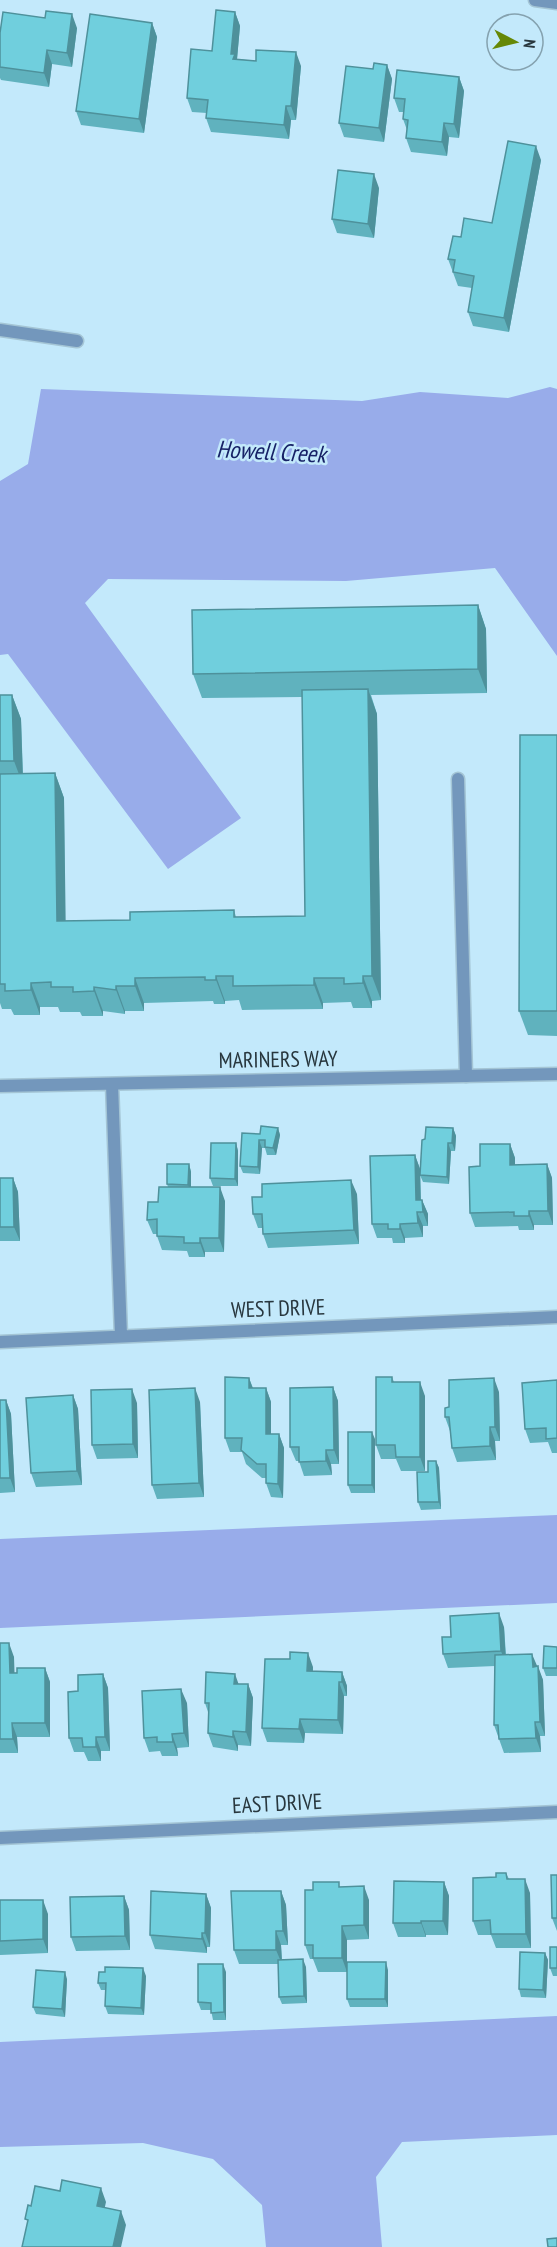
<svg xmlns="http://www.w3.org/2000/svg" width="557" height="2247" viewBox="0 0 557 2247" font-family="'PT Sans Narrow',sans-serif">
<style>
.water{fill:#98acea}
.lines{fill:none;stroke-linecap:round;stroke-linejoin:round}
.service-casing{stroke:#a4c5d5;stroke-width:15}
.minor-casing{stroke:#a4c5d5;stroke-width:15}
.service{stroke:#7397bc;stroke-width:12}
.minor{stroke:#7397bc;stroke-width:12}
.wall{fill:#60b2be}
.shaded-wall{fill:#4e919b}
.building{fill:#70cfdd;stroke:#4e919b;stroke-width:1.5}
.labels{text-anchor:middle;stroke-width:5;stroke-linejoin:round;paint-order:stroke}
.street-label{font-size:22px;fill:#28373e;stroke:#c3e9fb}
.water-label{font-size:24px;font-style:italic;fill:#172267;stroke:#c3e9fb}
</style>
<rect width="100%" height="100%" fill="#c3e9fb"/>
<path class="water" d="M550,387L557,389V656L495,568L346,581L108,579L85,603L241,818L168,869L8,654L0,655V481L28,464L41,389L362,401L420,392L508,398Z
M557,1515V1603L0,1628V1539Z
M557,2016V2135L402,2142L376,2177L382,2247H266L262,2205L213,2159L143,2143L0,2147V2042Z"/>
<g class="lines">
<defs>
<path id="service" d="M458,779L466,1076"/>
<path id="minor" d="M535,0L557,3
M0,330L77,341
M112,1084L121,1336
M0,1086L557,1074
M0,1342L557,1317
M0,1838L557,1812"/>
</defs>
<use href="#service" class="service-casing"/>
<use href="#minor" class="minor-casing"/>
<use href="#service" class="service"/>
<use href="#minor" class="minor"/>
</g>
<path class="wall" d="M235,12L240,26L237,59L301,66L296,120H291L289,139L211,132L206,118L207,113L192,112L187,98L212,51Z
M152,23L157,37L144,133L81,125L76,111Z
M77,28L72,67L52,64L49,87L1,80L0,78V33Z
M387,65L392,79L384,142L344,137L339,123L373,69Z
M459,77L464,91L459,138L449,137L447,156L411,152L406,138L407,130L403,119L404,112H399L394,98Z
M541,160L509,332L473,326L468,312L472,288L458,286L448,259L461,237L492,223Z
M379,188L374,238L337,233L332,219Z
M478,605L486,629L487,693L371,695L377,714L381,1000L372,1001V1008H353L351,1002L323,1003V1009L242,1010L239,1000L225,1001V1004H214L213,1001L144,1003V1011H125V1014L103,1011V1016H82L80,1012H60L58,1007H40V1015H14L11,1009H2L0,1003V695H12L21,719L23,774L55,773L64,798L65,921L130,920L234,910L236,917L305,916L302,697L202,698L193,674Z
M557,735V1036L528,1035L519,1011Z
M278,1128L280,1135L276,1155H267L265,1148H262L260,1174L243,1173L240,1166L260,1134Z
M453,1128L456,1136L455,1151H451L449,1184L423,1182L420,1175L425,1139Z
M236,1143L238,1151V1186H213L210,1178Z
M510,1144L515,1158V1165L547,1164L552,1178L553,1225H534V1230H519L518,1226L475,1227L470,1213L480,1166Z
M415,1155L420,1169L421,1200H422L428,1214V1226H423V1237L405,1238V1243H393L392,1238H377L372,1224Z
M189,1164L191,1172V1187L225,1201L224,1252H205V1257H189L187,1251L162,1250L157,1236V1234H153L147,1220L168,1187L167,1184Z
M0,1178H13L18,1192L20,1241H0Z
M357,1194L359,1244L268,1248L263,1234V1228H258L253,1214Z
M392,1377L394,1382L425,1396V1471H401L396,1459H381L376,1445Z
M249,1378L253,1388H266L271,1402V1434H279L284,1448L283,1498L271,1497L266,1483V1478H262L246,1464L242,1452H230L225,1438Z
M557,1380V1453H552L548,1442L530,1443L525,1429Z
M333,1387L338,1401L339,1464H331L332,1475L304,1476L299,1461H296L290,1447Z
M499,1392L500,1441H495L496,1460L457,1462L452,1448L450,1431L445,1417L449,1407Z
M73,1395L78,1409L82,1485L36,1487L31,1473Z
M0,1400H6L11,1414L15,1492L0,1493Z
M200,1402L204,1497L157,1499L152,1485Z
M137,1403L138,1458L97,1459L92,1445Z
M375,1439V1493H351L348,1485Z
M436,1461L439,1468L441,1509L421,1510L418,1502L428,1472Z
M504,1627L506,1655L537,1666L543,1680L545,1736H540L541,1752L504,1753L494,1725L495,1666L448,1668L443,1654L451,1637Z
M0,1643L14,1657V1673L45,1668L50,1682V1737H17L18,1753H0Z
M557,1647V1676H546L543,1668Z
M313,1667V1671L342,1672L347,1686V1696H344L343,1734L305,1733L304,1743L267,1742L262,1728Z
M103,1674L108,1688L110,1751H101V1761H88L84,1752H74L69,1738L78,1691Z
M239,1684H248L253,1698L251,1746L238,1745V1751L213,1747L208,1733V1712L205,1703Z
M187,1703L189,1747L177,1748L178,1756H162L160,1751L149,1752L144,1738Z
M506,1873L509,1879L530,1893L531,1948H496L491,1935H478L473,1921L496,1877Z
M557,1875V1931L552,1918Z
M444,1882L449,1896L448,1935H426V1937H398L393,1923Z
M340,1887L369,1900V1939L347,1940V1972H318L313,1959H310L305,1945Z
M281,1891L286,1905L288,1945H281L282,1960L306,1967L307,2003L282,2004L279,1997L278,1964H239L234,1950Z
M206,1894L211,1908L210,1947H207V1953L155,1949L150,1935Z
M124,1896L129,1910L130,1950L76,1951L71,1937Z
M0,1900L48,1914V1953L0,1955Z
M557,1947V1976H553L550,1968Z
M545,1953L548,1960L546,1998L521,1997L519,1989Z
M388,1970V2007H350L347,1999Z
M226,1972V2020H213L211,2010H201L198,2002Z
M146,1976L144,2015L108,2014L105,2006L106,1990H101L98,1983Z
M67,1979L65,2017L36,2014L33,2007Z"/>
<path class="shaded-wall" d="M235,12L240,26L237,59L238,73L231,54Z
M72,14L77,28L72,67L67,53Z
M152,23L157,37L144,133L139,119Z
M47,50L52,64L49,87L44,73Z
M296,52L301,66L296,120L291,106Z
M387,65L392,79L384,142L379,128Z
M459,77L464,91L459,138L454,124Z
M286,106L291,120L289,139L284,125Z
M444,123L449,137L447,156L442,142Z
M536,146L541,160L509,332L504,318Z
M374,174L379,188L374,238L368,224Z
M478,605L486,629L487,693L478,669Z
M368,689L377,714L381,1000L372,976Z
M12,695L21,719L23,785L14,761Z
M55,773L64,798L66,946L57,921Z
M216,976L225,1001V1004L216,980Z
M363,976L372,1001V1008L363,983Z
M135,978L144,1003V1011L135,986Z
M314,978L323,1003V1009L314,985Z
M31,983L40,1007V1015L31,990Z
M116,986L125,1011V1014L116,990Z
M94,987L103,1011V1016L94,991Z
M278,1128L280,1135L276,1155L273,1148Z
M453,1128L456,1136L455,1151L452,1143Z
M259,1140L262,1148L260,1174L258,1167Z
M236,1143L238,1151V1186L235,1179Z
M448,1143L451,1151L449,1184L447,1177Z
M510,1144L515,1158V1179L510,1165Z
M415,1155L420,1169L421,1214L416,1200Z
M189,1164L191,1172V1192L188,1185Z
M547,1164L552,1178L553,1225L548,1211Z
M13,1178L18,1192L20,1241L14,1227Z
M351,1180L357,1194L359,1244L354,1230Z
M220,1187L225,1201L224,1252L219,1238Z
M422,1200L428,1214V1226L423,1212Z
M529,1211L534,1225V1230L529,1216Z
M417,1212L423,1226V1237L418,1223Z
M400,1224L405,1238V1243L400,1229Z
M200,1238L205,1252V1257L200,1243Z
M249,1378L254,1392L249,1388Z
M494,1378L499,1392L500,1441L495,1427Z
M420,1382L425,1396V1471L420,1457Z
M333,1387L338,1401L339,1464L334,1450Z
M195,1388L200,1402L204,1497L199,1483Z
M266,1388L271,1402V1448L266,1434Z
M132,1389L137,1403L138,1458L133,1444Z
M73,1395L78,1409L82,1485L77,1471Z
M6,1400L11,1414L15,1492L10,1478Z
M490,1427L495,1441L496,1460L490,1446Z
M372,1432L375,1439V1493L372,1485Z
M279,1434L284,1448L283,1498L278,1484Z
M326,1450L331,1464L332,1475L326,1461Z
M436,1461L439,1468L441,1509L439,1502Z
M499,1613L504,1627L506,1665L501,1651Z
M9,1643L14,1657L15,1687L10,1673Z
M308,1653L313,1667L312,1685L307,1671Z
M532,1654L538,1668L533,1667Z
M538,1666L543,1680L545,1736L540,1722Z
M45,1668L50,1682V1737L45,1723Z
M342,1672L347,1686V1696L342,1682Z
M103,1674L108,1688L110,1751L105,1737Z
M235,1674L240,1688L234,1684Z
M339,1682L344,1696L343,1734L338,1720Z
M248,1684L253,1698L251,1746L246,1732Z
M181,1689L187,1703L189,1747L184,1733Z
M300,1719L305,1733L304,1743L299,1729Z
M535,1722L540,1736L541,1752L536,1738Z
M12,1723L17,1737L18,1753L13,1739Z
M233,1731L238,1745V1751L233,1737Z
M172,1734L177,1748L178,1756L173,1742Z
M96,1737L101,1751V1761L96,1747Z
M525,1879L530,1893L531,1948L526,1934Z
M444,1882L449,1896L448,1935L443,1921Z
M364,1886L369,1900V1939L364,1925Z
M281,1891L286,1905L288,1945L283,1931Z
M206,1894L211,1908L210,1947L205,1933Z
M124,1896L129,1910L130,1950L125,1936Z
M43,1900L48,1914V1953L43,1939Z
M421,1921L426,1935V1937L421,1923Z
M342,1926L347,1940V1972L342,1958Z
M276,1931L281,1945L282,1964L276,1950Z
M202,1933L207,1947V1953L202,1939Z
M545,1953L548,1960L546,1998L543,1990Z
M303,1959L306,1967L307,2003L304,1996Z
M386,1962L388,1970V2007L385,1999Z
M223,1964L226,1972V2020L224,2012Z
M143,1968L146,1976L144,2015L141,2008Z
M65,1972L67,1979L65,2017L62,2009Z
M101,2188L106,2202L102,2220L97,2206Z
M121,2211L126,2225L121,2247H113Z"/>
<path class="building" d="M216,10L235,12L231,54H235L233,59L256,61V50L296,52L291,106H286L284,125L206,118L208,100L187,98L191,49L212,51Z
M46,11L72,14L67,53L47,50L44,73L0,67V33L3,12L45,18Z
M90,14L152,23L139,119L76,111Z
M374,63L387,65L379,128L339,123L346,66L373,69Z
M397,70L459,77L454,124L444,123L442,142L406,138L408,120L403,119L405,99L394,98Z
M508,141L536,146L504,318L468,312L474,276L453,272L455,260L448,259L453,236L461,237L464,218L492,223Z
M338,170L374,174L368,224L332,219Z
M478,605V669L193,674L192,610Z
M368,689L372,976H363V983L344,984V978H314V985L233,986V976H216V980H205V977L135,978V986H116V990L94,987V991L73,992V987H51V982L31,983V990L5,991V984H0V774L55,773L57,921L130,920V912L234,910V917L305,916L302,690Z
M0,695H12L14,761H0Z
M520,735H557V1011H519Z
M261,1126L278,1128L273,1148L265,1147V1140H259L258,1167L240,1166L242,1133L260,1134Z
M426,1127L453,1128L452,1143H448L447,1177L420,1175L422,1140L425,1139Z
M211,1143H236L235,1179L210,1178Z
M480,1144H510V1165L547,1164L548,1211H529V1216H514V1212L470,1213L469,1167L480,1166Z
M415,1155L416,1200H422L423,1212H417L418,1223L400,1224V1229H388V1224H372L370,1156Z
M167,1164H189L188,1185L167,1184Z
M0,1178H13L14,1227H0Z
M351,1180L354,1230L263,1234L262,1214H253L252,1197H262V1184Z
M159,1187H220L219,1238H200V1243H184V1237L157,1236V1219L147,1220L148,1202H158Z
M225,1377L249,1378V1388H266V1434H279L278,1484L266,1483V1464H257L241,1450L242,1438H225Z
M376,1377H392V1382H420V1457H396L395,1445H376Z
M494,1378L495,1427H490V1446L452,1448L449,1417H445V1408L449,1407V1380Z
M557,1380V1438L546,1439V1428L525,1429L522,1383Z
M333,1387L334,1450H326V1461L299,1462V1447H290V1388Z
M195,1388L199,1483L152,1485L149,1390Z
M132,1389L133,1444L92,1445L91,1390Z
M73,1395L77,1471L31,1473L26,1398Z
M0,1400H6L10,1478H0Z
M348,1432H372V1485H348Z
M428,1461H436L439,1502H418L417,1472H428Z
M499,1613L501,1651L443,1654L442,1637H451L450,1616Z
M0,1643H9L10,1673H17V1668H45V1723H12L13,1739H0Z
M544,1646L557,1647V1668H543Z
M290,1652L308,1653L307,1671L342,1672V1682H339L338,1720L300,1719L299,1729L262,1728L265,1659H290Z
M532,1654L533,1667L538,1666L540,1722H535L536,1738L499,1739L498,1725H494L495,1655Z
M206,1672L235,1674L234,1684H248L246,1732L233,1731V1737L208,1733L209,1703H205Z
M103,1674L105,1737H96V1747H83L82,1738H69L68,1692L78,1691V1675Z
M181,1689L184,1733L172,1734L173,1742H157V1737L144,1738L142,1691Z
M496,1873H506L507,1879H525L526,1934H491L490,1920L473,1921V1878L496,1877Z
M551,1875H557V1918H552Z
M394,1881L444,1882L443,1921H421V1923H393Z
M313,1882H339V1887L364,1886V1925L342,1926V1958H313V1945H305V1890H313Z
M151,1891L206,1894L205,1933H202V1939L150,1935Z
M231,1891H281L283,1931H276V1950H234Z
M124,1896L125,1936L71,1937L70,1897Z
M0,1900H43V1939L0,1941Z
M550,1947H557V1968H550Z
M520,1952L545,1953L543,1990L519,1989Z
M303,1959L304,1996L279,1997L278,1960Z
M347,1962H386L385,1999H347Z
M198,1964H223L224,2012L211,2013V2003L198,2002Z
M105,1967L143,1968L141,2008L105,2006L106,1983H98L99,1972H105Z
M36,1970L65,1972L62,2009L33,2007Z
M62,2180L101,2188L97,2206L121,2211L113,2247H22L28,2220L25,2219L28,2205L31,2206L35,2186L60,2191Z
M557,2238V2247H548L547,2239Z"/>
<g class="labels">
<g class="street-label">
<text transform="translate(278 1059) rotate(-1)" y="8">MARINERS WAY</text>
<text transform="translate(278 1308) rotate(-2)" y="8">WEST DRIVE</text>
<text transform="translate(277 1803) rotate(-3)" y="8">EAST DRIVE</text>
</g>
<g class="water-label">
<text transform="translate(271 452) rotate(3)" y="8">Howell Creek</text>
</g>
</g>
<g transform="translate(515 42) rotate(97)"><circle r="28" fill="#c3e9fb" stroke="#85a2af" stroke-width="1.5"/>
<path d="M0-4.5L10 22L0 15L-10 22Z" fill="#668806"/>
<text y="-9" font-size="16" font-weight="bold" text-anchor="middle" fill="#28373e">N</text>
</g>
</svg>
